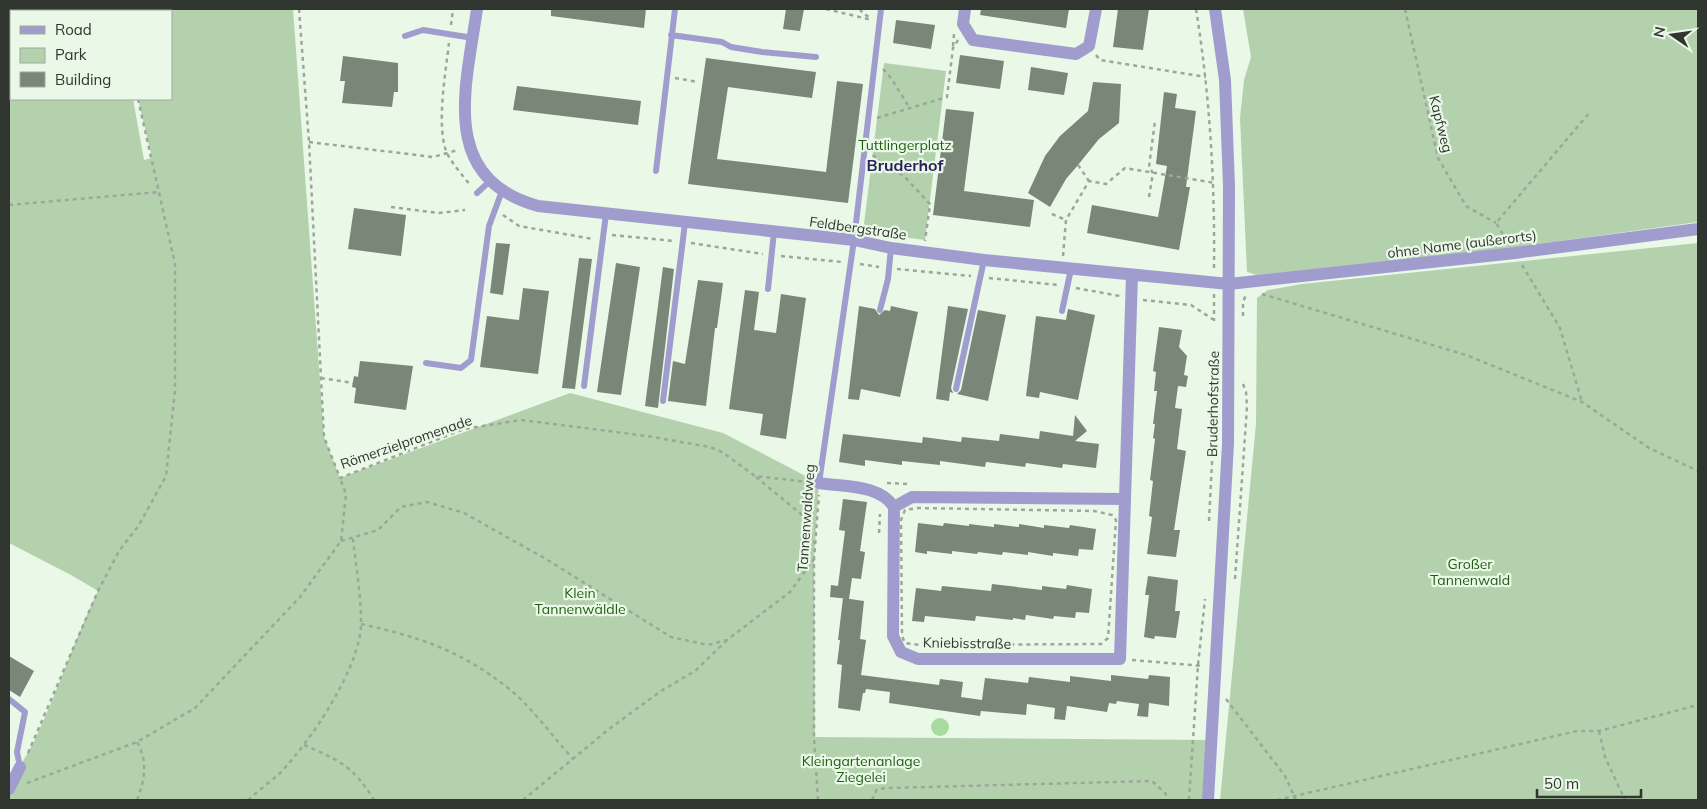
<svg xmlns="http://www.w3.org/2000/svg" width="1707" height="809" viewBox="0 0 1707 809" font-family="Mulish,sans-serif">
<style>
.green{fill:#b4d1ae}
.water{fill:#a9dba0}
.building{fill:#7a8778}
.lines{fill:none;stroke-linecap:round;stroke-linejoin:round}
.path{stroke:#9ca79a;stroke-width:2.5;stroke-dasharray:4 4;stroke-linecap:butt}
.service{stroke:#a09dce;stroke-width:6}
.minor{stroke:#a09dce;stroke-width:12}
.labels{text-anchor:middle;stroke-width:4.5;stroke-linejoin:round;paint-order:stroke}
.street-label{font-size:14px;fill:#30362f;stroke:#eaf8e7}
.park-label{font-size:14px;fill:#1f5e11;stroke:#eaf8e7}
.quarter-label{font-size:16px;font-weight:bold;fill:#2a1e58;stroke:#eaf8e7}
</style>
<rect width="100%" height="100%" fill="#eaf8e7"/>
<path class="green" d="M9,9H112V11H11V99H133L144,160L152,158L138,99H171V11H119V9H293L324,437L340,478L570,393L723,433L819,483L814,559L815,737L1210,740L1208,800H9C9,778 28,756 37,735C59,688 75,638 98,591L71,575L9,543Z
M1243,9H1698V222L1503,249L1257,275L1247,272L1240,118L1244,80L1251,57Z
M884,63L946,71L925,240L863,232Z
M1698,243V800H1220L1256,424L1257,298L1268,290L1302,284Z"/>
<path class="water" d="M931 727a9 9 0 1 1 18 0a9 9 0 1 1-18 0Z"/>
<path class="building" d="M551,9H646L644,28L551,16Z
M786,9H804L800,31L783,29Z
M981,9H1069L1066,28L980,15Z
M1118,9H1149L1143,50L1113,47Z
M896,20L935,25L931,49L893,43Z
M960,55L1004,61L1000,89L956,83Z
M343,56L398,63V92H394L392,107L342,103L345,81H340Z
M706,58L816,72L812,98L728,87L717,159L826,172L837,81L863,84L848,203L688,184Z
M1031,67L1068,73L1064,95L1028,90Z
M1093,82L1121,84L1119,123L1099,139L1078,165L1066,179L1050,207L1028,193L1045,156L1060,136L1088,111Z
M517,86L641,101L638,125L513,110Z
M1164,92L1177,94L1175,108L1196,111L1186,187H1190L1179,250L1087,233L1092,205L1158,217L1167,166L1156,164Z
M946,109L974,112L964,191L1034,200L1030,227L933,215Z
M354,208L406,215L401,256L348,249Z
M496,243L510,244L503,295L490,293Z
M579,258L592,259L575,389L562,388Z
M616,263L640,267L621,395L597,392Z
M663,267L674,269L658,408L645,406Z
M698,280L723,283L717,328H715L706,406L668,401L673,361L685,364Z
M523,288L549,291L538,374L480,367L487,316L519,320Z
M745,290L759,292L754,330L776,333L781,294L806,298L786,439L760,435L763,414L729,409Z
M859,306L875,309L879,315L885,310L890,311L891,306L918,312L900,397L861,389L859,400L848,399Z
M948,306L968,309L951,388L953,393L950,392L949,401L936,399Z
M1068,309L1095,315L1078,400L1040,392L1039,398L1026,396L1036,316L1066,320Z
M978,310L1006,315L988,401L957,394L961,390Z
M1159,327L1182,330L1179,347L1187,356L1184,375L1188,376L1186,387L1178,386L1175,408L1182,409L1177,449L1186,451L1174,530H1180L1176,557L1147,554L1152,517L1149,516L1153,481L1150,480L1155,439L1153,438L1155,424H1153L1157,391H1154L1156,372L1153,371Z
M360,361L413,366L406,410L354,403L356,388L352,387L354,376L358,377Z
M1075,415L1087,431L1075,441L1099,444L1096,468L1063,464L1062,468L1026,463L1025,467L986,462L985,467L940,461V465L902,461V465L865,460V466L839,462L843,434L922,443L923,437L961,442L962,437L999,441L1000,434L1039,439L1040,431L1073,436Z
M843,499L867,502L860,551L865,552L861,579L852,578L849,599L830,597L831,585L838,586L845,531L839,530Z
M918,523L943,526L944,523L969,526V524L994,527V524L1019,527V524L1044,528V525L1069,528L1070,525L1096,529L1093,550L1079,549L1078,556L1053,553V556L1028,552V555L1003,552L1002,555L978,552L977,554L952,551V554L927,551V554L915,552Z
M1148,576L1178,580L1175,611H1180L1176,638L1155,636L1154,639L1144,637L1149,595H1145Z
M992,584L1042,590V586L1066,589L1067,585L1092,589L1089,613L1076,612L1075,618L1054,616L1053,619L1026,615L1025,620L1013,618V620L976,616L975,621L925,616L924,622L912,621L916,588L941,591L942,586L991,591Z
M843,598L864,601L860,639L866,640L861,675L939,685L940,679L963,682L961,697L982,700L985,678L1028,683L1029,677L1070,682V676L1111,681V675L1148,679L1149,675L1170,677L1169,706L1149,703L1148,717L1137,716L1139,704L1117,701L1116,704L1109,703L1107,712L1067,706L1065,720L1054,719L1055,708L1027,704L1026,715L981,711L980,716L889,703L890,692L866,689L865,693H863L860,711L838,708L842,665L837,664L840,640H838Z
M9,656L34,671L20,697L9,690Z"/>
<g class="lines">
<path class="path" d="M118,9V11
M299,9L309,142L324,437L340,478L464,429L521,420L647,436L710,447L722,452L755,476L808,482
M826,9L872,20
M860,9L863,14L870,17
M1196,9C1210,96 1215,183 1214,271
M1405,9L1438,158L1466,206L1496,223
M451,25L453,9
M449,43C446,70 435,131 448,155C454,166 463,176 471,186
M953,46L954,34
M1096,55L1100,60L1206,77
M883,69L891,78L909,107
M675,78L698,82
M877,118L947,97L953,48L958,40
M309,142L433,157L458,150
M873,155L884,165L904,176L930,204L925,241
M1078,165L1089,181
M1149,197L1153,173L1149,167L1155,121
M9,205L159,192
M391,207L439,213L465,210
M1052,214L1066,220
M503,215L519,226L593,239
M612,235L674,241
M1507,241L1496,223L1590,112
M691,243L763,254
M781,256L842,262
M1063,256L1066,220L1089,181L1106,184L1125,168L1215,183
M860,264L879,267
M1522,265L1560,328L1582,402
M897,269L971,276
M989,278L1058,285
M1076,288L1120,296
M1214,294V321
M1262,294L1466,355L1582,402L1649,448L1698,471
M1143,300L1191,305L1214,320
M1243,316V302L1246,295
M321,378L353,383
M756,477L801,514L815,544
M887,483L909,484
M917,508L1094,511L1112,515L1116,520L1108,638L1101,644L921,645L905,643L902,636L901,520L905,510Z
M1209,521L1214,422
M879,533L880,514
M341,541L378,530L401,507L427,502L464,513L546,559L671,637L708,645L727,640L790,592L814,559
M1235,579L1247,407L1246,392L1242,381
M361,624C419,637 460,650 508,688C529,704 554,738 573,759
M1132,660L1203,666
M1226,699L1285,776L1296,800
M1599,731L1605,757L1625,800
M304,745C339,760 353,766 374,800
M28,753L98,591L119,551L139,525L166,476L175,390V264L138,99
M27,783L137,742L195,708L300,597L341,541L346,494L340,478
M137,800C145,779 148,762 137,742
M248,800C258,791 270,782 280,773C310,742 361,667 361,623C361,595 356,566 353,539
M523,800L609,729L661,691L695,671L726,641
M818,800L814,737V559L819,495
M872,800L877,789L888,788L1152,781L1166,794L1165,800
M1189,800L1198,665L1205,599
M1277,800L1577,731H1599L1698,705"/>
<path class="service" d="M671,35L722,42L731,47L762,52L816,57
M405,36L423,30L473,38
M656,171L675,9
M477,193L490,181
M768,289L774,232
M880,310L888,279L891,248
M1062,311L1071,269
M426,363L461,368L471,360L489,226L502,191
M584,386L606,214
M956,389L984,260
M663,401L685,223
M819,483L854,240L881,9
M9,699L25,712L17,752L20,767"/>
<path class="minor" d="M477,9C466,87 438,178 538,206L854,240L891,248L984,260L1229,284L1515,253L1698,229
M965,9L963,24L973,40L1076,54L1089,46L1096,9
M819,483C844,487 879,484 894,507L893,636L901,652L918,659H1120L1132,275
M894,507L912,497L1125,499
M9,789L20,767
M1208,800L1228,444L1229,186L1225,80L1215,9"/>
</g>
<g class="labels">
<g class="street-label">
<text transform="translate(1441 124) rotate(76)" y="5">Kapfweg</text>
<text transform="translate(858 228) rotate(8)" y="5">Feldbergstraße</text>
<text transform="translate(1462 244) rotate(-7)" y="5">ohne Name (außerorts)</text>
<text transform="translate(1213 404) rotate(-89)" y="5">Bruderhofstraße</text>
<text transform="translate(406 442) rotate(-19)" y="5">Römerzielpromenade</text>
<text transform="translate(806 518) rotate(-86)" y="5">Tannenwaldweg</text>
<text transform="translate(967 643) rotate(1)" y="5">Kniebisstraße</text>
</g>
<g class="park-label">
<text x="905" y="150">Tuttlingerplatz</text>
<text x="1470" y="569">Großer<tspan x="1470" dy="16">Tannenwald</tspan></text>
<text x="580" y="598">Klein<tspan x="580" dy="16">Tannenwäldle</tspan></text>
<text x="861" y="766">Kleingartenanlage<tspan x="861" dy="16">Ziegelei</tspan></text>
</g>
<g class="quarter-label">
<text x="905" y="171">Bruderhof</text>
</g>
</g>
<rect width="1707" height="809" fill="none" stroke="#30362f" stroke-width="20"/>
<rect x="10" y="10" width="162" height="90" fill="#eaf8e7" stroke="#a0aa9d"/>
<rect x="20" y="26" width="25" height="8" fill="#a09dce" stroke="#a0aa9d"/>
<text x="55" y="35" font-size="15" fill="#30362f">Road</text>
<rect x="20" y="48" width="25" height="15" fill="#b4d1ae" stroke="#a0aa9d"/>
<text x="55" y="60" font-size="15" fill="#30362f">Park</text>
<rect x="20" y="72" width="25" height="15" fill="#7a8778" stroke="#a0aa9d"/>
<text x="55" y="85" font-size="15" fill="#30362f">Building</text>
<g transform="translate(1672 35) rotate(283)" stroke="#eaf8e7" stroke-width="4" paint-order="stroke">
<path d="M0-4L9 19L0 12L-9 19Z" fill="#30362f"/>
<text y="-8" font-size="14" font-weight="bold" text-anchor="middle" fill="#30362f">N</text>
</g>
<path d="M1537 789v8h104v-8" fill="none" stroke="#30362f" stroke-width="2.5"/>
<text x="1544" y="789" font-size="15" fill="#30362f" stroke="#eaf8e7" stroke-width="4" paint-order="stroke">50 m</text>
</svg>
